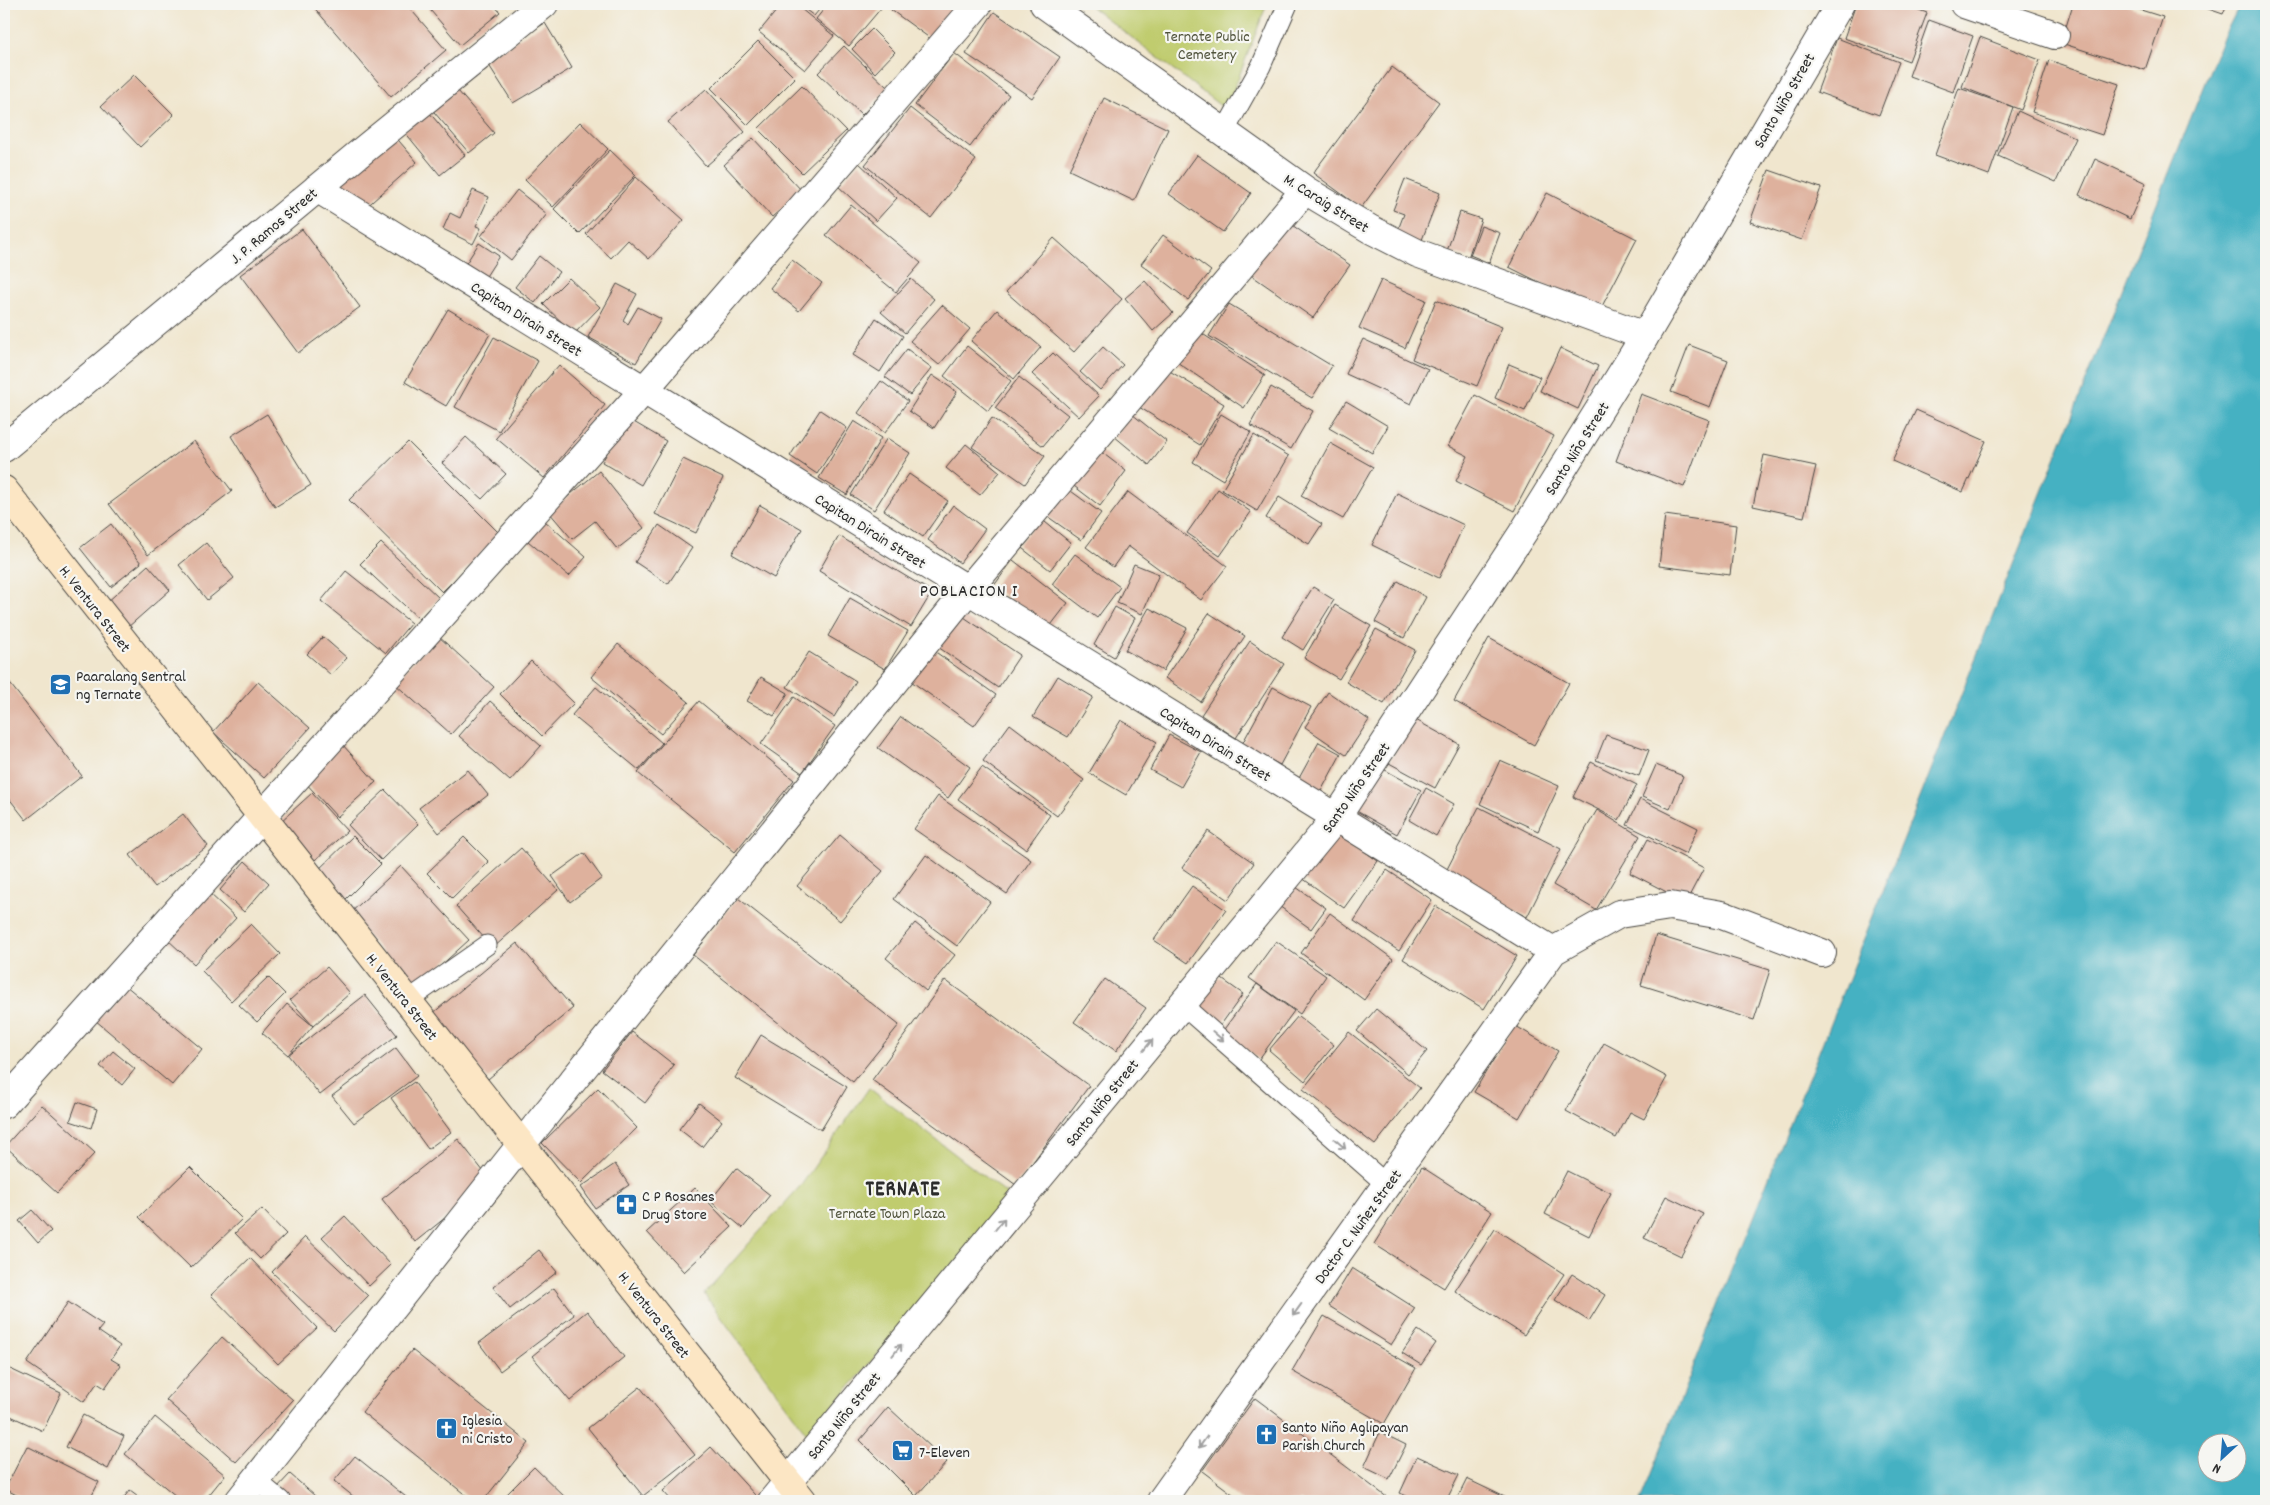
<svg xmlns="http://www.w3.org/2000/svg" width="2270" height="1505" viewBox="0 0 2270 1505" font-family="Dekko,sans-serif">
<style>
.green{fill:#c0cc6e;stroke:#767c4c}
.water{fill:#45b1c2;stroke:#386e76;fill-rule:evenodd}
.building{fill:#deb19d}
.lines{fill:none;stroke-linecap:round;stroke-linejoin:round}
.service-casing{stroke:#494743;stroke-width:21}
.minor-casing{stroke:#494743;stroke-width:30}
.secondary-casing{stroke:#494743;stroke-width:30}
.service{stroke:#fff;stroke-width:19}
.minor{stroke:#fff;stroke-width:28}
.secondary{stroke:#fce6c4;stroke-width:28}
.oneway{stroke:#a0a0a0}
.labels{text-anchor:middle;stroke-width:4.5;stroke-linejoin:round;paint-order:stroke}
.park-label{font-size:16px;fill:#50533c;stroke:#f6f6f2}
.street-label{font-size:16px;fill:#2b2b2b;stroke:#f6f6f2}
.poi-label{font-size:16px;fill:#2b2b2b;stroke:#f6f6f2;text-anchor:start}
.neighbourhood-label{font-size:18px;letter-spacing:1px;fill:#2b2b2b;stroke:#f6f6f2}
.district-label{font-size:21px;font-weight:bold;letter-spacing:1px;fill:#2b2b2b;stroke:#f6f6f2}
</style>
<rect width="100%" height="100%" fill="#f6f6f2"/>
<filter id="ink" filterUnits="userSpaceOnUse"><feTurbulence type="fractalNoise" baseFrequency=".02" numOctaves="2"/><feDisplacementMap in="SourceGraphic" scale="10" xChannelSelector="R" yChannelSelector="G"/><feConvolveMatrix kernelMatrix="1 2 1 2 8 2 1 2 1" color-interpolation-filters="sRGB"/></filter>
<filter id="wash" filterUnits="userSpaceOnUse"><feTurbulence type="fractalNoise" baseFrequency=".0096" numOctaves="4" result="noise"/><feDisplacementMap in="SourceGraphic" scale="20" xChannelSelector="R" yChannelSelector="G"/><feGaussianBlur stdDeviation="1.12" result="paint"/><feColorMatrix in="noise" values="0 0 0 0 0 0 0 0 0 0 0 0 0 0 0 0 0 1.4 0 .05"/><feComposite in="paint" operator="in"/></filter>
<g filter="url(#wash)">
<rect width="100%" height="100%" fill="#f0e6ce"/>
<path class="green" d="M1088,4H1267L1226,110Z
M869,1088L1012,1198L808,1435L704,1294L802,1184Z"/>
<path class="water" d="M2240,4H2266V1501H1640L2221,42ZM2208,1442H2238V1472H2208Z"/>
<g id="blocks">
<path class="building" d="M311,4H406L446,50L391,97Z
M425,4H493L500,12L460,45Z
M782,4H795L834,36L805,70L759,32Z
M798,4H824L814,16Z
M828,4H878L882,7L849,46L816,19Z
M896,4H964L935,42L891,10Z
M1856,4H1903L1927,13L1909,61L1844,38Z
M2073,4H2122L2163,17L2145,70L2061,43Z
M2194,4H2227L2223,14Z
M994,12L1060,57L1032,98L966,54Z
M1929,20L1973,36L1953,92L1909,76Z
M545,23L572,68L513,103L485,59Z
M872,29L895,52L875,73L852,49Z
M1980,37L2040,60L2021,110L1962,87Z
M1837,38L1899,62L1879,115L1817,92Z
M758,41L795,78L748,125L711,88Z
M844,46L888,88L862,115L818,73Z
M954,53L1009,95L970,147L915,105Z
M2049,60L2119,84L2102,135L2032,112Z
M1392,67L1439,102L1361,208L1313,173Z
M134,75L174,115L140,147L101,106Z
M452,84L494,133L469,153L428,105Z
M802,86L846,131L802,173L758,129Z
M1959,88L2013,107L1989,175L1935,155Z
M706,89L745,132L706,166L668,122Z
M1104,98L1168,129L1134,201L1069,170Z
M910,108L976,160L931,218L865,165Z
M428,111L465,155L440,175L404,131Z
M2018,111L2076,138L2056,182L1998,156Z
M580,122L608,149L553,207L525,180Z
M393,134L417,162L363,210L338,182Z
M753,138L802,191L772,217L724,165Z
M610,150L636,175L579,234L554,209Z
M1197,155L1251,193L1223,232L1169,194Z
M2095,159L2146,183L2130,219L2079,195Z
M859,163L897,198L876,221L838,186Z
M1769,170L1821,188L1802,240L1750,222Z
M636,177L684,220L649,259L628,240L611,258L586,234Z
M1405,179L1440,193L1420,245L1396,235L1404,214L1393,210Z
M473,190L489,197L476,226L481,228L473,244L443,229L450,213L460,218Z
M517,190L547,214L511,260L481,236Z
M1547,193L1637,239L1599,312L1509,267Z
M851,205L921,263L896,292L826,235Z
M1460,212L1481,219L1468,258L1447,251Z
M1286,221L1350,265L1313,318L1248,273Z
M1481,226L1500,233L1489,263L1470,255Z
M302,229L360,307L298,353L240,275Z
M1163,235L1211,271L1188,300L1141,264Z
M1054,238L1122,299L1074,352L1006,292Z
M479,243L499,256L483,281L463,268Z
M539,256L559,272L535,303L515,287Z
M792,260L822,283L799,311L770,288Z
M569,278L600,307L574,334L543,304Z
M911,279L934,299L905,333L881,312Z
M1381,280L1426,300L1405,348L1359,328Z
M1145,281L1173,313L1153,331L1125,298Z
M617,284L637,294L623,320L628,324L638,307L661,319L636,363L588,337Z
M1436,300L1502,327L1477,386L1412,359Z
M1229,304L1332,366L1312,398L1209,336Z
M942,305L970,329L939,365L910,341Z
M448,309L490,334L446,406L405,382Z
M997,310L1041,347L1014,379L971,341Z
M876,318L903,336L880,372L853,355Z
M1192,327L1265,375L1244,408L1171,358Z
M494,337L538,361L499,431L455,407Z
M1363,339L1428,369L1411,404L1346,374Z
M1689,345L1728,360L1710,407L1671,392Z
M967,346L1011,381L988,411L944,376Z
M1103,347L1123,365L1100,390L1080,372Z
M1560,348L1598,366L1578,409L1540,391Z
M907,349L932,368L910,395L885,377Z
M1053,353L1099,396L1079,417L1032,374Z
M1509,364L1540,377L1525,411L1495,398Z
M559,365L605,405L544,478L496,438Z
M1163,367L1224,404L1200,445L1139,407Z
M932,375L957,392L934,428L909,411Z
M1019,377L1068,415L1043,446L995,408Z
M881,381L908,401L885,433L858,413Z
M1271,387L1313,411L1291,449L1250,425Z
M1641,394L1709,420L1684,487L1616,461Z
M1475,395L1554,436L1514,511L1456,481L1468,456L1448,446Z
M1346,401L1388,426L1372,453L1329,428Z
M820,410L847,428L817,474L790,456Z
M1916,410L1986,441L1963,492L1892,461Z
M267,414L311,485L275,507L231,436Z
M1132,414L1167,442L1149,465L1114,436Z
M1221,414L1251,432L1223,480L1193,462Z
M627,418L666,441L641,485L602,462Z
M992,418L1045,456L1025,484L972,447Z
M854,421L881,438L847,495L819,478Z
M1254,435L1289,456L1257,511L1222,490Z
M466,437L506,474L482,499L442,463Z
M887,438L910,453L874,510L851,495Z
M194,441L232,491L148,555L109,504Z
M408,442L500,534L442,592L349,500Z
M1330,443L1373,467L1343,519L1301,496Z
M966,444L1000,472L980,495L946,468Z
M1096,448L1126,471L1100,506L1070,483Z
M1764,455L1816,466L1804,517L1753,506Z
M683,459L723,478L696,533L655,514Z
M599,471L644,528L617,549L595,521L572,539L549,512Z
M909,474L948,501L923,537L884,510Z
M1064,486L1101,513L1081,540L1044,514Z
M1218,489L1251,512L1220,556L1187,533Z
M1128,492L1227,566L1201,600L1128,546L1113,567L1086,547Z
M1397,493L1464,525L1439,578L1372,545Z
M1279,497L1322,524L1309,544L1266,518Z
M760,505L802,529L774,578L732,554Z
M953,505L985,529L960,563L928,540Z
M1665,515L1736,525L1730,575L1659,566Z
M1040,518L1071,543L1050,570L1018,545Z
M545,521L586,557L569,576L528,541Z
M111,524L141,563L111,587L80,548Z
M659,525L692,548L668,584L635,562Z
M839,536L932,592L911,627L819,571Z
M206,543L234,578L207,600L179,565Z
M381,543L439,598L419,619L360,564Z
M1075,554L1120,587L1097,618L1052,584Z
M1013,560L1068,603L1048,629L993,587Z
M1134,564L1159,574L1142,614L1117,603Z
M148,565L170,590L127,628L105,604Z
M346,571L411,623L386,653L321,601Z
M1398,581L1426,597L1404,638L1375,622Z
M1313,587L1334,600L1303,650L1282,637Z
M850,598L908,631L885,669L828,636Z
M1335,605L1371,626L1339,679L1304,658Z
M1115,607L1135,618L1114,657L1094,645Z
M1149,608L1187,628L1163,671L1125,650Z
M958,613L1020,655L998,688L935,645Z
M1209,613L1245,636L1201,702L1165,678Z
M1376,629L1415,650L1384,704L1346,682Z
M437,635L494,687L451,734L394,683Z
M323,637L347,658L331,675L307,654Z
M1489,638L1569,683L1534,745L1454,701Z
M1250,641L1284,664L1236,738L1201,715Z
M618,644L689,702L661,734L591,677Z
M930,648L996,695L974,726L908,679Z
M809,652L856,681L834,717L787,687Z
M531,661L574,703L542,736L500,694Z
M4,676L82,776L26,820L4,792Z
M1058,676L1093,697L1068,737L1033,717Z
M761,677L788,693L774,716L747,701Z
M258,682L310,728L264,778L213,732Z
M596,687L662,743L639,770L572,715Z
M1273,687L1311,707L1280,765L1242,744Z
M1328,692L1369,720L1346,755L1305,727Z
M794,697L835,726L802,773L761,744Z
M490,701L541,746L510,781L459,736Z
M699,701L794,780L735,852L638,773Z
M901,717L970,767L948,798L878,748Z
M1414,719L1459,744L1435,788L1389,763Z
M1121,720L1157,742L1126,795L1089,773Z
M1010,724L1084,780L1057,816L983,761Z
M1169,735L1201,752L1181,787L1150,770Z
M1606,735L1649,750L1639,776L1596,760Z
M1319,742L1341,754L1320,793L1298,780Z
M342,744L376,782L337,817L303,780Z
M1500,760L1559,786L1538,831L1480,804Z
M1591,762L1637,785L1619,820L1573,797Z
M1656,765L1683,776L1670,809L1642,797Z
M1378,766L1421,790L1397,834L1353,809Z
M982,767L1050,815L1026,849L958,799Z
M468,770L488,795L439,833L419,808Z
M1426,788L1454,804L1436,836L1409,820Z
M385,790L418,824L381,860L348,825Z
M312,793L347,831L315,860L280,822Z
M938,796L1031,860L1007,894L914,829Z
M1640,799L1698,828L1686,854L1627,825Z
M1479,807L1561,849L1527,917L1444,875Z
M1597,810L1640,836L1596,910L1553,885Z
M183,814L208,846L155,887L130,855Z
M1208,831L1254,863L1228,900L1182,868Z
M1336,831L1378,861L1344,908L1302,878Z
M840,835L883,871L840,921L797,886Z
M353,836L381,864L342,903L314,874Z
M464,837L489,862L452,898L427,873Z
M1648,839L1704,868L1686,902L1630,873Z
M521,848L558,890L493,948L456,906Z
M584,853L602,878L570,902L552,876Z
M926,855L990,902L957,946L894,899Z
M245,861L269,883L244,912L220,890Z
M401,866L469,940L416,988L348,915Z
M1387,870L1432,900L1399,951L1354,921Z
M1293,885L1326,908L1311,929L1279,906Z
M1192,886L1226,910L1188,963L1154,940Z
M209,893L236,918L194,964L167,939Z
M738,898L899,1025L853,1082L693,955Z
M1436,906L1517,956L1484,1009L1403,959Z
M1330,913L1393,959L1364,1000L1301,953Z
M915,923L955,955L926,991L886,958Z
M251,924L280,954L231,1001L202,971Z
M1656,935L1770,970L1754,1020L1641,985Z
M1276,941L1326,976L1300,1014L1249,978Z
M517,943L573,1008L488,1079L432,1014Z
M327,967L350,993L313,1026L288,1055L262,1033L287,1004L313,1026L290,1000Z
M268,977L285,994L257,1022L239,1005Z
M1219,977L1243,994L1220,1026L1197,1009Z
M1105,979L1146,1008L1116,1051L1074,1022Z
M945,980L1089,1086L1016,1185L872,1080Z
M1257,984L1294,1011L1259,1059L1222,1032Z
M125,985L202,1049L172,1085L95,1020Z
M365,995L397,1035L320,1095L288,1055Z
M1376,1009L1427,1051L1408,1074L1357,1031Z
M1298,1016L1334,1045L1305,1081L1269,1050Z
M1514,1025L1558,1051L1519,1118L1474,1092Z
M632,1032L674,1065L645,1103L602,1070Z
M1349,1032L1420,1088L1375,1145L1303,1089Z
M761,1035L847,1087L821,1130L735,1078Z
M1604,1043L1667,1077L1644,1119L1630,1112L1616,1138L1566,1111Z
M396,1048L417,1076L354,1123L332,1096Z
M113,1051L135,1069L122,1085L100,1066Z
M414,1082L451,1132L428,1149L391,1098Z
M598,1088L637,1128L581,1183L542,1143Z
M77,1102L97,1109L91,1128L70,1121Z
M699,1103L722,1121L702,1147L679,1129Z
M42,1105L95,1153L57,1193L5,1146Z
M458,1139L491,1181L415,1242L382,1199Z
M615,1164L629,1185L595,1208L581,1187Z
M190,1167L242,1219L191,1268L139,1217Z
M1422,1167L1492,1212L1444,1288L1374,1244Z
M736,1168L770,1195L743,1228L710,1201Z
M1567,1171L1611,1193L1589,1236L1545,1214Z
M695,1188L732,1227L684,1272L647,1232Z
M1666,1196L1703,1214L1681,1256L1644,1238Z
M262,1209L286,1234L260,1259L235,1233Z
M32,1210L51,1231L38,1243L19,1221Z
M345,1216L391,1265L369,1286L322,1237Z
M1495,1229L1564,1274L1524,1335L1455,1291Z
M305,1237L368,1296L334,1331L272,1272Z
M539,1250L557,1272L510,1309L493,1287Z
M250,1258L317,1328L278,1364L211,1295Z
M1352,1268L1415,1308L1391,1345L1329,1306Z
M1572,1274L1605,1295L1589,1321L1555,1300Z
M554,1288L574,1315L500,1371L479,1343Z
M68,1302L103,1325L98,1331L120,1346L111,1359L121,1365L105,1388L97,1383L84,1402L27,1363Z
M587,1311L624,1357L570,1401L532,1356Z
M1324,1316L1416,1368L1384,1424L1292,1371Z
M1418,1330L1436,1343L1421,1365L1402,1353Z
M222,1337L293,1400L236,1462L166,1400Z
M412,1350L529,1443L483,1501H473L362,1412Z
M4,1366L61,1393L43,1431L4,1413Z
M640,1387L695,1455L643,1496L588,1428Z
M1255,1398L1388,1498L1386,1501H1242L1202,1471Z
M888,1407L947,1462L916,1496L860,1440Z
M83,1415L124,1436L108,1469L66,1447Z
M155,1417L225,1475L204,1501H182L125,1454Z
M1380,1432L1406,1445L1389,1479L1364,1467Z
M27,1446L99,1482L89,1501H23L24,1499L5,1489Z
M711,1447L755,1495L748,1501H672L663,1491Z
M355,1456L411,1501H359L334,1481Z
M1417,1456L1459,1475L1446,1501H1417L1400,1493Z
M534,1467L569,1501H500Z
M290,1474L315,1496L310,1501H289L276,1489Z
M1467,1479L1513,1501H1456Z
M130,1490L145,1501H121Z"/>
</g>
</g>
<g filter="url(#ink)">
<use href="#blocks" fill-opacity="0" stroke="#494743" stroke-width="1"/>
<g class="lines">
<defs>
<path id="service" d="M1224,132L1261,66L1288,4
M407,1001L487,945
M1181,1004L1387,1185
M256,1480L281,1501"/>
<path id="minor" d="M1044,4L1305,190L1370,229L1417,253L1645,336
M1964,4L2055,35
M317,188L1553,951
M4,448L367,147L544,4
M4,1104L644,390L978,4
M239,1501L521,1145L968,590L1305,190
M772,1501L1336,818L1524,531L1645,336L1840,4
M1161,1501L1553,951L1619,914L1670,906L1722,915L1822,953"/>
<path id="secondary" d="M4,490L803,1501"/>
</defs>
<use href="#service" class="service-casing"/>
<use href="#minor" class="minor-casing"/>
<use href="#secondary" class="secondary-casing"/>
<use href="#service" class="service"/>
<use href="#minor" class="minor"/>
<use href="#secondary" class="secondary"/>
</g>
<defs><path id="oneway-shaft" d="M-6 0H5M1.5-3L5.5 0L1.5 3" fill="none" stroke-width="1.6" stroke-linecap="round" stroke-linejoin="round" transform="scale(1.25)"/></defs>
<g class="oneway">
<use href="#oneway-shaft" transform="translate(1218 1036) rotate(41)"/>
<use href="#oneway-shaft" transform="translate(1148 1045) rotate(-51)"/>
<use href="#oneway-shaft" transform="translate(1340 1144) rotate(41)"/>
<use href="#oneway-shaft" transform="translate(1000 1224) rotate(-51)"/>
<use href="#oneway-shaft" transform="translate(1297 1310) rotate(126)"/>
<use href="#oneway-shaft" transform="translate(897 1350) rotate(-51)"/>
<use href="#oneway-shaft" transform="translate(1203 1442) rotate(126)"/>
</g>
</g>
<defs>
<symbol id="school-square" viewBox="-11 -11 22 22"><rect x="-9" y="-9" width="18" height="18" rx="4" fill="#1f6fb2" stroke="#f6f6f2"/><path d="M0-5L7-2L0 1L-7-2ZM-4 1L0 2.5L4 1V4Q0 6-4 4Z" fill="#fff"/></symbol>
<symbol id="pharmacy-square" viewBox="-11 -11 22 22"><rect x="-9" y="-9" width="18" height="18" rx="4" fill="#1f6fb2" stroke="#f6f6f2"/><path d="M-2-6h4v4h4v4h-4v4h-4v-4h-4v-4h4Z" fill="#fff"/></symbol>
<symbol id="church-square" viewBox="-11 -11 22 22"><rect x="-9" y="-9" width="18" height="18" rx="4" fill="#1f6fb2" stroke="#f6f6f2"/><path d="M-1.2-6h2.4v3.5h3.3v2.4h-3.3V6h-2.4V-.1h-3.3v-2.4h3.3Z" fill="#fff"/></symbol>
<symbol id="supermarket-square" viewBox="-11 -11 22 22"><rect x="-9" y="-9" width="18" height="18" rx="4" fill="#1f6fb2" stroke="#f6f6f2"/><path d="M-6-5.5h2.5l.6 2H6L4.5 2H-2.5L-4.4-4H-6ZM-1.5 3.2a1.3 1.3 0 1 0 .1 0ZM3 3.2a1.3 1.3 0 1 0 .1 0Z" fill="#fff"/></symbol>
</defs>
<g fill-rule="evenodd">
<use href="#school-square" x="48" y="672" width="25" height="25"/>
<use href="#pharmacy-square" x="614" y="1192" width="25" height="25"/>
<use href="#church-square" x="434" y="1416" width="25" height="25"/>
<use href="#church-square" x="1254" y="1422" width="25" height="25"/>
<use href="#supermarket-square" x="890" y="1438" width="25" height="25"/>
</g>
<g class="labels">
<g class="park-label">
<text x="1207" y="41">Ternate Public<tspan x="1207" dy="18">Cemetery</tspan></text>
<text x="887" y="1218">Ternate Town Plaza</text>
</g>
<g class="street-label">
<text transform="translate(1783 100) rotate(-60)" y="6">Santo Niño Street</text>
<text transform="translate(1327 202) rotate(32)" y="6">M. Caraig Street</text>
<text transform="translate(273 225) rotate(-40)" y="6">J. P. Ramos Street</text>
<text transform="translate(527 318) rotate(32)" y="6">Capitan Dirain Street</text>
<text transform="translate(1576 448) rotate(-58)" y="6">Santo Niño Street</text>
<text transform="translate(871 530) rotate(32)" y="6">Capitan Dirain Street</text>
<text transform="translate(96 608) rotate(52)" y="6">H. Ventura Street</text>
<text transform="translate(1216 743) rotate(32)" y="6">Capitan Dirain Street</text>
<text transform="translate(1355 787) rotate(-55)" y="6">Santo Niño Street</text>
<text transform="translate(403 996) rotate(52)" y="6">H. Ventura Street</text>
<text transform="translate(1101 1102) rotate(-51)" y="6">Santo Niño Street</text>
<text transform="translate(1357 1226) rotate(-54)" y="6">Doctor C. Nuñez Street</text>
<text transform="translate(655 1314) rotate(52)" y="6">H. Ventura Street</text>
<text transform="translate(843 1415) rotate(-51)" y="6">Santo Niño Street</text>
</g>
<g class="poi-label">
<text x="76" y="681">Paaralang Sentral<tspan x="76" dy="18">ng Ternate</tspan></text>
<text x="642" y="1201">C P Rosanes<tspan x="642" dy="18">Drug Store</tspan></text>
<text x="462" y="1425">Iglesia<tspan x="462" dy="18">ni Cristo</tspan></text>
<text x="1282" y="1432">Santo Niño Aglipayan<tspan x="1282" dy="18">Parish Church</tspan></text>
<text x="919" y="1457">7-Eleven</text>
</g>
<g class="neighbourhood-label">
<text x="969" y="596">POBLACION I</text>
</g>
<g class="district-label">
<text x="903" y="1195">TERNATE</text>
</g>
</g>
<rect width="2270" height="1505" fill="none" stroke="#f6f6f2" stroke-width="20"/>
<g transform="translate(2222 1458) rotate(206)"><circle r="24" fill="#f6f6f2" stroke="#a5a5a2"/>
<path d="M0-4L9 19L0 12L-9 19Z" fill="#1f6fb2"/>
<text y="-8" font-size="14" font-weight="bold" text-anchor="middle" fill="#2b2b2b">N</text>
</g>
</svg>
